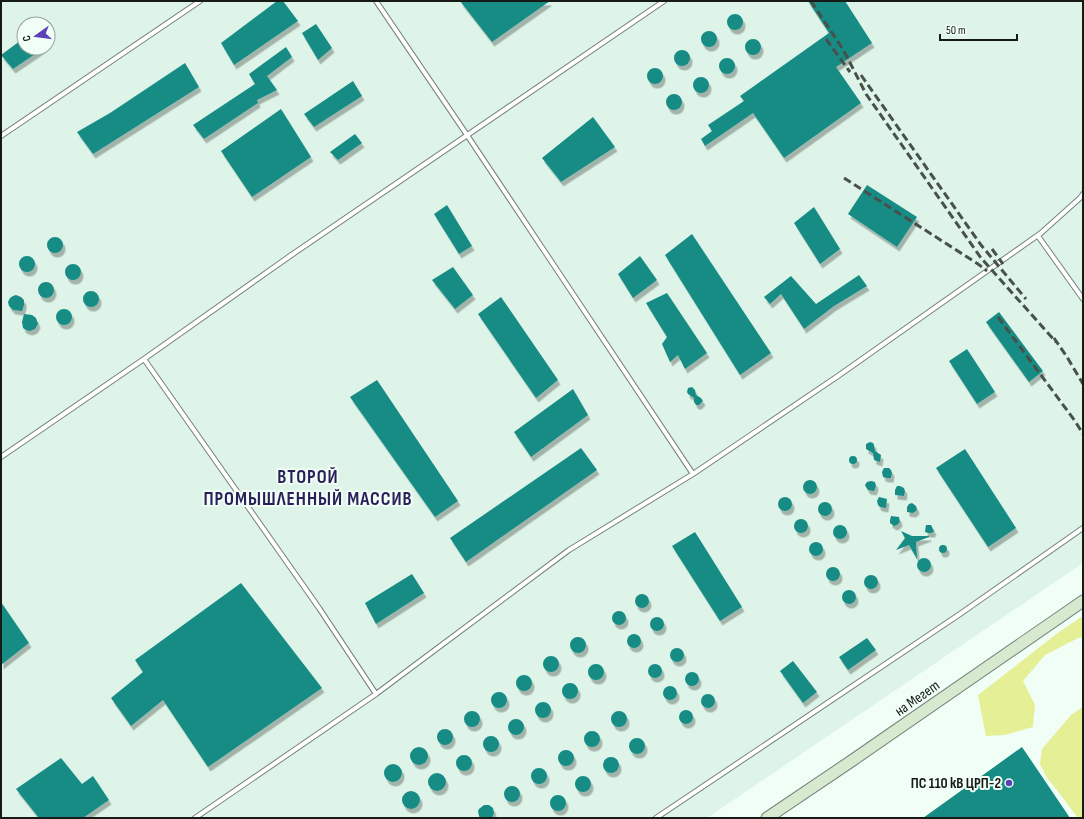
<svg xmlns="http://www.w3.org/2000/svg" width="1084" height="819" viewBox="0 0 1084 819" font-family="'Sofia Sans Condensed',sans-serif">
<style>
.built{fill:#def4e8;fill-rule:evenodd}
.green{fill:#e5ef96}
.building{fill:#148c85;filter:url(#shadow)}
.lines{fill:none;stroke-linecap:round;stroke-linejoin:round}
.lane-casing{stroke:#76827c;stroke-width:6}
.secondary-casing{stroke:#76827c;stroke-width:13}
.lane{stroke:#fff;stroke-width:4}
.secondary{stroke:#d6eacf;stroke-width:11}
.rail{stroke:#48504b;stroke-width:3;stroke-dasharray:8 4;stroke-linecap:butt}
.poi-dot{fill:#5b40b8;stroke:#f0fef6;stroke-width:1.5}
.labels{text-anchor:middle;stroke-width:4;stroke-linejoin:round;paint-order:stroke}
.street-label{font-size:15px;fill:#161b18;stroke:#f0fef6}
.poi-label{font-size:15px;font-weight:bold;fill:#161b18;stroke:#f0fef6;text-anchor:end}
.district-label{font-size:19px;font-weight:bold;letter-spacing:1px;fill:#2a1f59;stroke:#f0fef6}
</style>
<defs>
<filter id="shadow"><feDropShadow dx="2.5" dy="4.5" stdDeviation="0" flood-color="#0004"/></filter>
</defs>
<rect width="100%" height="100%" fill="#f0fef6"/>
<path class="built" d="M1,1H1083V563L707,818H1ZM24,24H48V48H24Z"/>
<path class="green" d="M1083,616V637L1078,638L1045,655L1023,681L1035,705L1033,727L1004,735L986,736L978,695L1059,632Z
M1083,707V818H1078L1056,789L1047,778L1040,764L1042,749L1071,715Z"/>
<path class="building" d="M277,1H283L298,21L234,65L221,43Z
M460,1H550L492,42Z
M808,1H845L872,43L836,67L861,103L784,158L753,113L705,146L701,139L712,131L708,125L744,101L740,96L829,33Z
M727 22a8 8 0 1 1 16 0a8 8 0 1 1-16 0Z
M316,24L332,48L318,60L302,33Z
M701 39a8 8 0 1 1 16 0a8 8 0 1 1-16 0Z
M24,38V48H44L13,69L1,55Z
M745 47a8 8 0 1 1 16 0a8 8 0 1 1-16 0Z
M286,47L292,57L267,76L277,90L257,100L258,103L204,139L193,125L255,84L249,74Z
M674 58a8 8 0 1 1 16 0a8 8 0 1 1-16 0Z
M719 66a8 8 0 1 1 16 0a8 8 0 1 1-16 0Z
M185,63L199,87L93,154L77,132L110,113Z
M647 76a8 8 0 1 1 16 0a8 8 0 1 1-16 0Z
M693 85a8 8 0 1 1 16 0a8 8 0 1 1-16 0Z
M353,81L362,96L314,127L304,114Z
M666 102a8 8 0 1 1 16 0a8 8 0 1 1-16 0Z
M281,109L311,157L252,197L221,151Z
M593,117L615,147L561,182L542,158Z
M355,134L362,143L338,160L330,152Z
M867,185L917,217L897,247L848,214Z
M447,205L472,246L459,254L434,214Z
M814,207L840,249L820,264L794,223Z
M692,234L771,353L740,375L665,255Z
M47 245a8 8 0 1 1 16 0a8 8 0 1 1-16 0Z
M640,256L657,280L633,298L618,274Z
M19 264a8 8 0 1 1 16 0a8 8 0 1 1-16 0Z
M65 272a8 8 0 1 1 16 0a8 8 0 1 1-16 0Z
M453,267L473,295L455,309L432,280Z
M859,275L867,286L834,306L804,329L781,294L770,304L764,297L791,276L816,304Z
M38 290a8 8 0 1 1 16 0a8 8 0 1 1-16 0Z
M83 299a8 8 0 1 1 16 0a8 8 0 1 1-16 0Z
M667,293L707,353L685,369L678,355L670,362L662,344L667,337L646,303Z
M16,295L21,297L24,300V305L22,311L13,310L9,306L8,302L10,298L13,296Z
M501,297L558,380L536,398L478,314Z
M56 317a8 8 0 1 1 16 0a8 8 0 1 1-16 0Z
M999,312L1043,371L1029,382L986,322Z
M24,314L32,315L36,318L38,324L35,329L30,331L26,330L23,328L22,322Z
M967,349L995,392L977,404L949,361Z
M377,380L458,501L435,517L350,397Z
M692,387L695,390L696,395L701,398L703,401L699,405H696L694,402V398L688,394L687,392L688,388Z
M573,389L588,415L531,457L514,432Z
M870,442L873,443L874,445L875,451L881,455L880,462L874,460L873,453L866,449V444Z
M581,448L597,470L466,562L450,538Z
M965,449L1016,528L988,547L936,468Z
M849 460a4 4 0 1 1 8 0a4 4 0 1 1-8 0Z
M884,468H889L891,470L892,473L891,478H887L883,477L882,472Z
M803 487a7 7 0 1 1 14 0a7 7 0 1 1-14 0Z
M871,481L875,482L876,486L874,491L868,490L866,487L865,485L867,482Z
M897,486H900L904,488L905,491L904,496L895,495V490Z
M879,497L887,499L886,508L880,507L878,505L877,501Z
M778 504a7 7 0 1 1 14 0a7 7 0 1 1-14 0Z
M818 509a7 7 0 1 1 14 0a7 7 0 1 1-14 0Z
M912,503L916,506L917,509L916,511L913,513L907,512V507L909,504Z
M891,516L899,517L900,522L897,525L894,526L890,523V520Z
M794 526a7 7 0 1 1 14 0a7 7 0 1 1-14 0Z
M926,525H931L934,531L932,533H928L925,532Z
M833 532a7 7 0 1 1 14 0a7 7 0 1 1-14 0Z
M901,531L912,536H929V537L916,542L917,559L909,545L896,550L905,538Z
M695,532L742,607L720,621L672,546Z
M809 549a7 7 0 1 1 14 0a7 7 0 1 1-14 0Z
M939 549a4 4 0 1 1 8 0a4 4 0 1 1-8 0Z
M917 565a7 7 0 1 1 14 0a7 7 0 1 1-14 0Z
M826 574a7 7 0 1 1 14 0a7 7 0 1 1-14 0Z
M412,574L424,593L376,624L365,603Z
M864 582a7 7 0 1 1 14 0a7 7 0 1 1-14 0Z
M241,583L322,688L208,767L163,700L131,726L111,698L143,672L135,660Z
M842 597a7 7 0 1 1 14 0a7 7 0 1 1-14 0Z
M635 601a7 7 0 1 1 14 0a7 7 0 1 1-14 0Z
M1,602L29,643L1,665Z
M612 618a7 7 0 1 1 14 0a7 7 0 1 1-14 0Z
M650 624a7 7 0 1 1 14 0a7 7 0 1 1-14 0Z
M627 641a7 7 0 1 1 14 0a7 7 0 1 1-14 0Z
M570 645a8 8 0 1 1 16 0a8 8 0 1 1-16 0Z
M867,638L876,650L848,670L839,657Z
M670 655a7 7 0 1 1 14 0a7 7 0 1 1-14 0Z
M543 664a8 8 0 1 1 16 0a8 8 0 1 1-16 0Z
M793,661L817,692L803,703L780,671Z
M648 671a7 7 0 1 1 14 0a7 7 0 1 1-14 0Z
M588 672a8 8 0 1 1 16 0a8 8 0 1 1-16 0Z
M685 679a7 7 0 1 1 14 0a7 7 0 1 1-14 0Z
M516 683a8 8 0 1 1 16 0a8 8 0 1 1-16 0Z
M562 691a8 8 0 1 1 16 0a8 8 0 1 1-16 0Z
M663 693a7 7 0 1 1 14 0a7 7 0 1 1-14 0Z
M491 700a8 8 0 1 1 16 0a8 8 0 1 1-16 0Z
M701 701a7 7 0 1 1 14 0a7 7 0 1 1-14 0Z
M535 710a8 8 0 1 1 16 0a8 8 0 1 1-16 0Z
M679 717a7 7 0 1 1 14 0a7 7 0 1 1-14 0Z
M611 719a8 8 0 1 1 16 0a8 8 0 1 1-16 0Z
M464 719a8 8 0 1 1 16 0a8 8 0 1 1-16 0Z
M508 727a8 8 0 1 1 16 0a8 8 0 1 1-16 0Z
M437 737a8 8 0 1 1 16 0a8 8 0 1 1-16 0Z
M584 739a8 8 0 1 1 16 0a8 8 0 1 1-16 0Z
M483 744a8 8 0 1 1 16 0a8 8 0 1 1-16 0Z
M629 746a8 8 0 1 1 16 0a8 8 0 1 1-16 0Z
M1022,747L1070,818H923Z
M410 756a9 9 0 1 1 18 0a9 9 0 1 1-18 0Z
M558 758a8 8 0 1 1 16 0a8 8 0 1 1-16 0Z
M456 763a8 8 0 1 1 16 0a8 8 0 1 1-16 0Z
M603 765a8 8 0 1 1 16 0a8 8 0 1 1-16 0Z
M61,758L82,784L93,776L109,800L83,818H39L16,789Z
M384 773a9 9 0 1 1 18 0a9 9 0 1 1-18 0Z
M531 776a8 8 0 1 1 16 0a8 8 0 1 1-16 0Z
M428 782a9 9 0 1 1 18 0a9 9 0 1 1-18 0Z
M575 784a8 8 0 1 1 16 0a8 8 0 1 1-16 0Z
M504 794a8 8 0 1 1 16 0a8 8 0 1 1-16 0Z
M402 800a9 9 0 1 1 18 0a9 9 0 1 1-18 0Z
M550 803a8 8 0 1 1 16 0a8 8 0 1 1-16 0Z
M484,805H489L493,808L494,813L492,818H480L479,816L478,811L479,809Z"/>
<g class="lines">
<defs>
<path id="lane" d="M376,1L467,135L693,474
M1,136L200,1
M1038,236L1083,299
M1,457L144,359
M376,694L319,608L144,359L290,256L664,1
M195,818L376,694L569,550L693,474L838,376L1041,233L1080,198L1083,194
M656,818L960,614L1083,528"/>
<path id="secondary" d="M767,818L850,762L1083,601"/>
</defs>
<use href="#lane" class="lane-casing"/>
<use href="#secondary" class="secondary-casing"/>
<use href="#lane" class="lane"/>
<use href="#secondary" class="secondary"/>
<path class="rail" d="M811,1L844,51L866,94L981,258L1056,342
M826,39L850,72
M861,75L981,245L1026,299
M844,178L978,264L987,271
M992,249L1003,264
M998,317L1075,421L1083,434
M1054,338L1067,357L1083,384"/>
</g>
<circle class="poi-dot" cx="1009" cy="783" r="4"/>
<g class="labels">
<g class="street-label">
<text transform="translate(917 698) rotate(-35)" y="5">на Мегет</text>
</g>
<g class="poi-label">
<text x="1001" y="788">ПС 110 кВ ЦРП-2</text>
</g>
<g class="district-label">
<text x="308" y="483">ВТОРОЙ<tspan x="308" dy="22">ПРОМЫШЛЕННЫЙ МАССИВ</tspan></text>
</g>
</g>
<rect width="1084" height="819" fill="none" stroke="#161b18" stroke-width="4"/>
<g transform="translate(36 36) rotate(256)"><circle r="19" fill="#f0fef6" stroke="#99a39d"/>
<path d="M0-3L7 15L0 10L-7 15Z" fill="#5b40b8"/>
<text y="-6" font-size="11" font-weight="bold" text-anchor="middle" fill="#161b18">С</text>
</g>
<path d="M940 34v6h77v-6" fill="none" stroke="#161b18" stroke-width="2"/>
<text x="946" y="34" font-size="12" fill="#161b18" stroke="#f0fef6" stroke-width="3" paint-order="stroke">50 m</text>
</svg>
